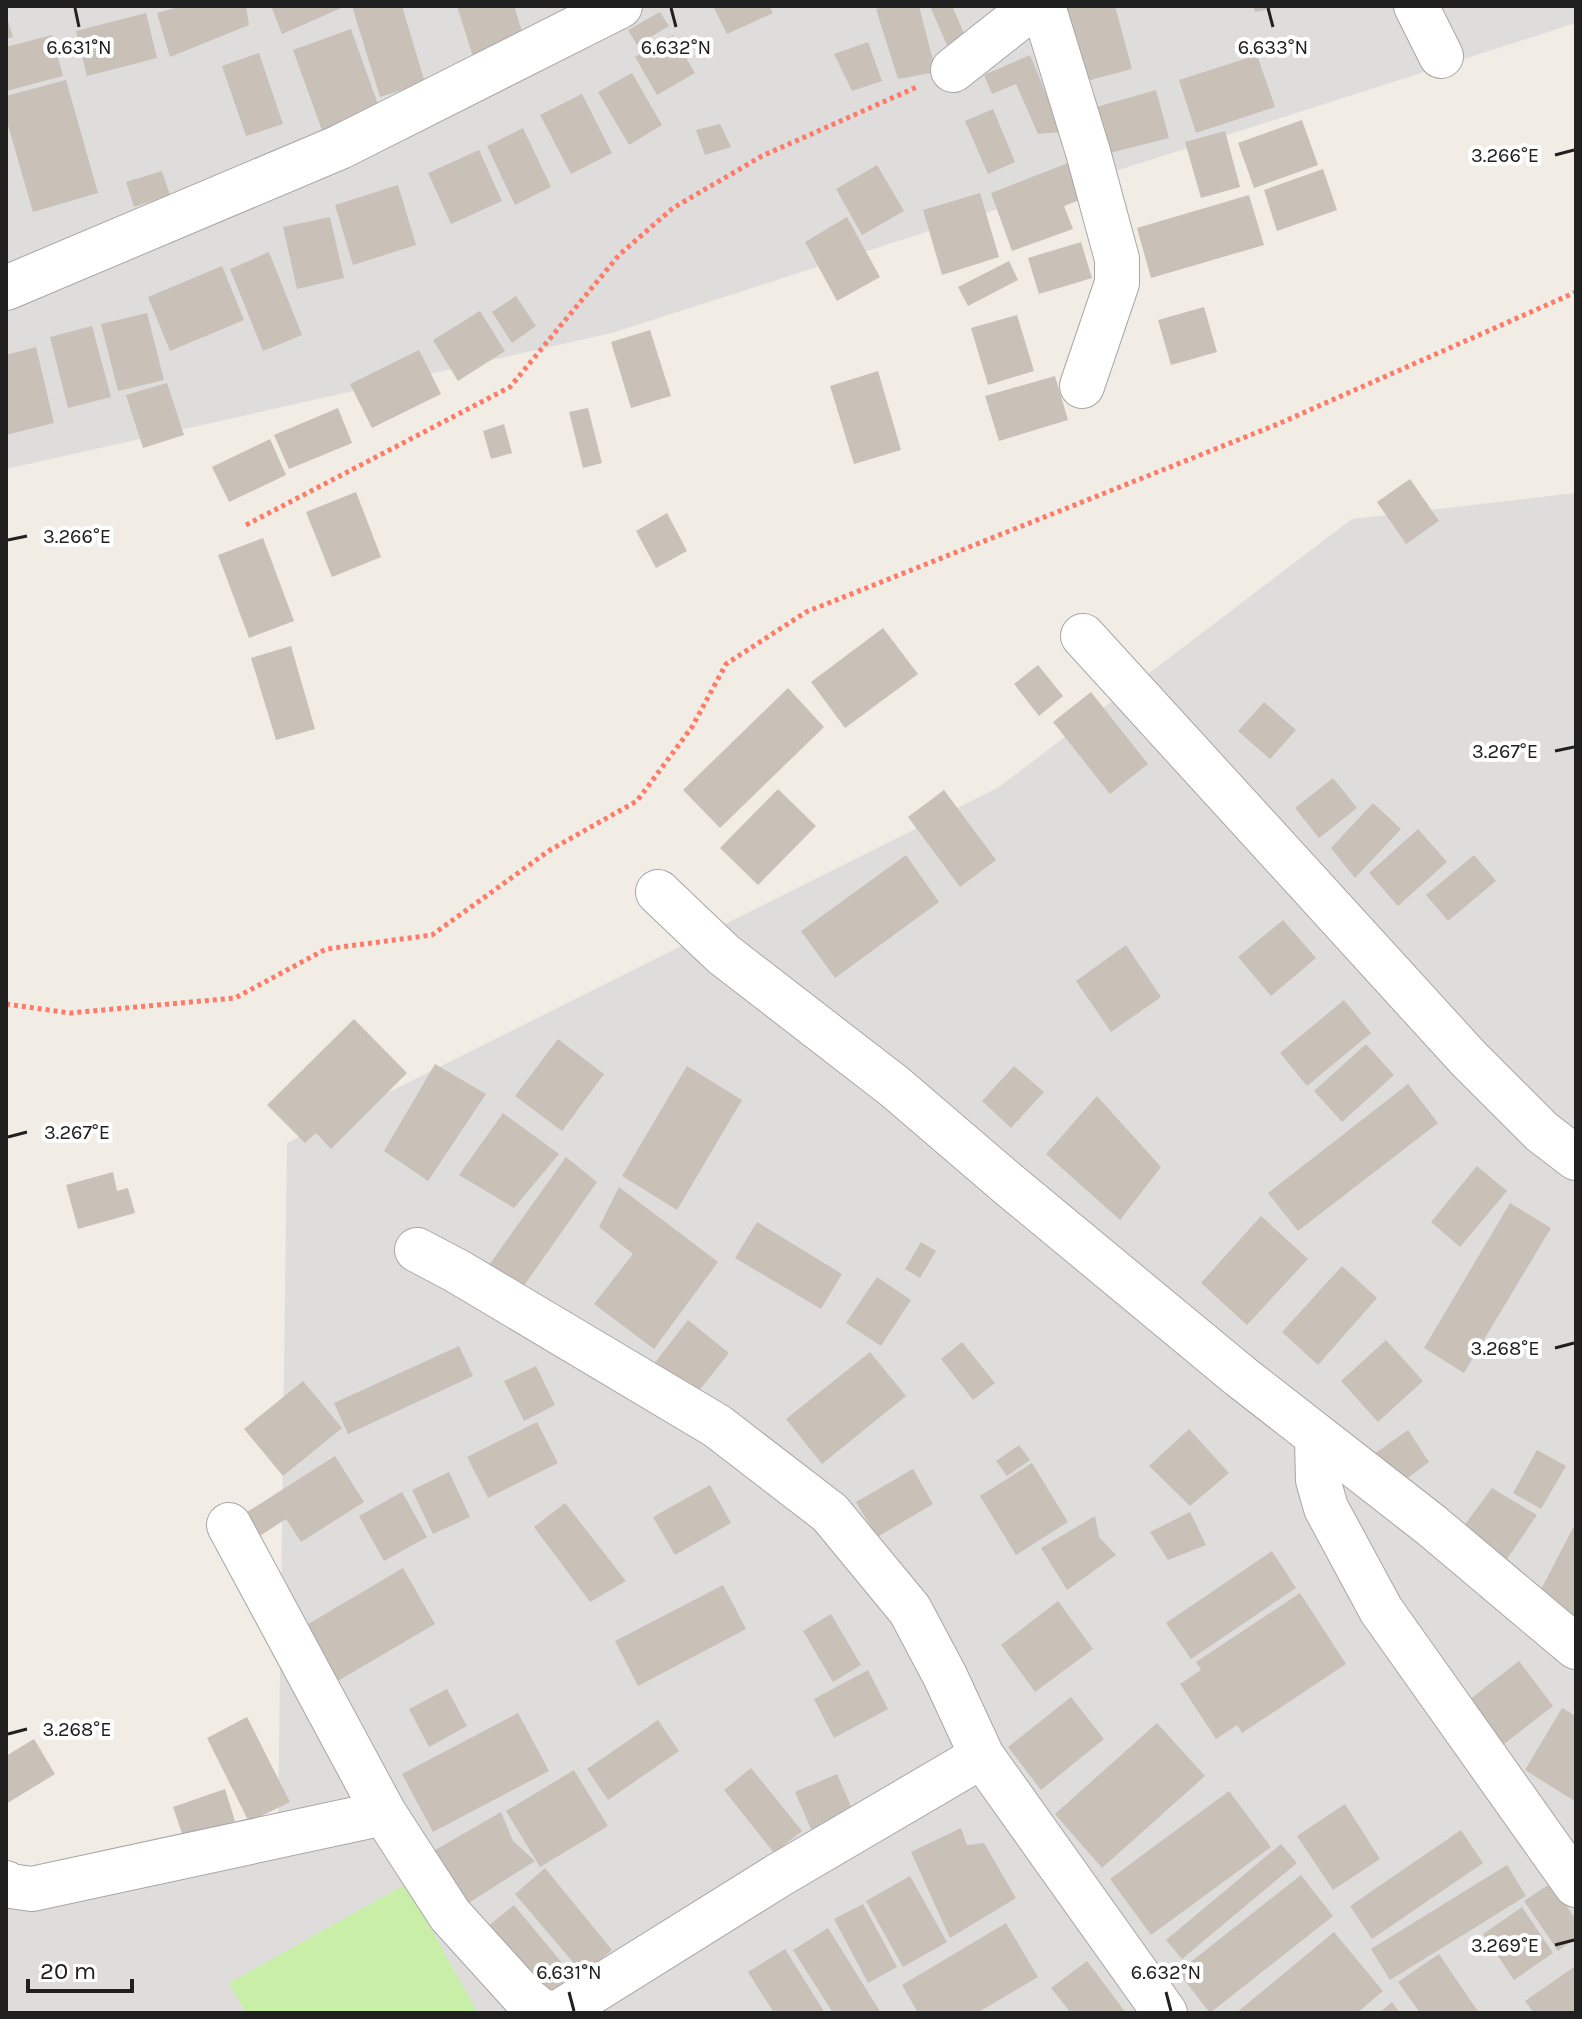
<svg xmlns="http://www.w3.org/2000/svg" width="1582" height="2019" viewBox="0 0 1582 2019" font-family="Karla,sans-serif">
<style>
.residential{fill:#dedddc}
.grass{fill:#c9eea8}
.building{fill:#c9c0b8}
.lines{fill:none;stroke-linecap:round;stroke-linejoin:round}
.minor-casing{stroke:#a7a7a7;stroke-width:46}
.path{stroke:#ff7a68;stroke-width:5;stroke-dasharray:4 4;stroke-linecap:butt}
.minor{stroke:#fff;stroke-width:44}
.ticks{fill:none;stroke:#202020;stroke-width:3}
.ticks-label{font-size:20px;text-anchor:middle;fill:#202020;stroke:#fff;stroke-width:8;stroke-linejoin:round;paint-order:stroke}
</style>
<rect width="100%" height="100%" fill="#f1ede5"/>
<path class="residential" d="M6,6H1576V23L612,333L6,469Z
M1576,493V2013H6V1881L278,1824L287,1143L999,787L1352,519Z"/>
<path class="grass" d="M406,1884L478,2013H246L229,1983Z"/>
<path class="building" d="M182,6H246L249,25L170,57L157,13Z
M271,6H346L282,34Z
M352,6H402L425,83L380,97Z
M457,6H514L525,41L473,57Z
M713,6H769L773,13L727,34Z
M888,6H919L936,72L898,79L876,9Z
M930,6H952L968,42L949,50Z
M1064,6H1115L1132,69L1083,82Z
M1253,6H1278V7L1255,12Z
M660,12L669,26L637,45L628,30Z
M146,13L157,58L87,76L76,31Z
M6,14L13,37L6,39Z
M351,29L381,113L323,133L293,50Z
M52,35L63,76L6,91V47Z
M673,35L695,73L657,95L635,57Z
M868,42L882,81L852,91L834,54Z
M259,53L283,124L246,136L222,66Z
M1030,55L1062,132L1038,134L1016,84L992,94L984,75Z
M1257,55L1275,107L1196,133L1179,80Z
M632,73L662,125L629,145L598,92Z
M66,80L98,193L33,212L6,118V96Z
M1156,90L1169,138L1106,154L1093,108Z
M582,94L612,153L571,174L540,115Z
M993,109L1015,162L988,174L965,121Z
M1302,120L1318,165L1254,188L1238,143Z
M720,124L731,147L705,155L696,130Z
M523,128L551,187L515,205L487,146Z
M1225,131L1240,187L1201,198L1185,142Z
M479,150L502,201L451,224L428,173Z
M1068,163L1082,199L1064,206L1073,229L1012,251L991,193Z
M877,165L904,211L862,235L836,189Z
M1323,169L1337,210L1277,231L1264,190Z
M162,171L170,195L134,207L126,182Z
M398,185L416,245L353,265L335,205Z
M980,193L999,257L942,275L923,210Z
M1249,195L1264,245L1151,278L1137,228Z
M330,217L344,278L297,289L283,227Z
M847,217L880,277L837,301L805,242Z
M1081,242L1092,278L1039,294L1028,258Z
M269,252L302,335L263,351L230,269Z
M1009,261L1018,280L968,306L958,287Z
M222,266L244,320L170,351L148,297Z
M516,296L536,326L512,343L492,312Z
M1204,307L1217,352L1171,365L1158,320Z
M480,311L505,351L458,381L433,340Z
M147,313L164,380L118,391L101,324Z
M1017,315L1034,371L988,385L971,328Z
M92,326L111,397L68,408L50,337Z
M650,330L671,396L631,408L611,342Z
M36,347L54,423L6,435V355Z
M419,350L441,394L372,428L350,384Z
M878,371L901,450L854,464L830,386Z
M1055,376L1068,420L999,441L985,396Z
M167,383L184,435L143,448L126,395Z
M338,408L352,443L289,469L274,435Z
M588,408L602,463L583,468L569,412Z
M504,424L512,453L491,459L483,431Z
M270,439L286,475L229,502L212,467Z
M1410,479L1439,521L1406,544L1377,502Z
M356,492L381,557L332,577L306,512Z
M667,513L687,551L656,568L636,531Z
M263,538L294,621L249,638L218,555Z
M883,628L918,674L845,728L811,682Z
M291,646L315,729L276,740L251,658Z
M1038,665L1063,696L1039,716L1014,684Z
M788,688L824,727L720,828L683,790Z
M1091,692L1148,764L1110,794L1053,722Z
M1264,702L1296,730L1270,759L1238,731Z
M1333,778L1357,808L1319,838L1295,808Z
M778,789L816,826L758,885L720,848Z
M944,790L996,860L960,887L908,817Z
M1373,803L1401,829L1355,878L1331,848Z
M1418,829L1447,862L1398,906L1369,873Z
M906,855L939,902L835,978L801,931Z
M1474,855L1496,881L1448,921L1426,895Z
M1283,920L1316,958L1271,996L1238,957Z
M1126,945L1161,997L1111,1032L1076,981Z
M1344,1000L1371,1033L1307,1086L1280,1053Z
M354,1019L407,1073L331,1149L316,1133L305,1143L267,1105Z
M558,1039L604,1074L562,1131L515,1096Z
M1366,1044L1394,1075L1342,1122L1314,1091Z
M435,1064L486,1094L428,1181L384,1151Z
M687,1066L742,1100L677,1210L622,1176Z
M1014,1066L1044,1092L1011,1128L982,1101Z
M1408,1084L1438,1123L1298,1231L1268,1193Z
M1097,1096L1161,1167L1120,1220L1046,1154Z
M503,1113L559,1154L514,1208L459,1175Z
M566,1157L597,1182L523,1287L489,1265Z
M1477,1166L1507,1191L1460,1247L1431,1222Z
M113,1172L117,1191L128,1188L135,1213L78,1229L66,1185Z
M619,1187L718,1262L654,1349L594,1304L633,1254L599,1227Z
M1510,1203L1551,1228L1464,1373L1424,1348Z
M1261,1216L1308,1259L1247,1325L1201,1283Z
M757,1222L842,1274L821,1309L735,1258Z
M921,1242L936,1251L920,1278L905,1269Z
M1342,1266L1377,1298L1318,1365L1282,1332Z
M877,1277L911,1300L881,1346L846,1323Z
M688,1320L729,1353L694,1397L653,1365Z
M1386,1340L1423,1381L1378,1422L1341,1381Z
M962,1342L995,1383L973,1400L941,1359Z
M459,1346L473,1376L348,1434L334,1403Z
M870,1352L906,1396L822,1464L786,1419Z
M536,1366L555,1405L524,1421L504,1381Z
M303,1381L342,1428L283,1476L244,1429Z
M537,1422L558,1463L488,1498L467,1457Z
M1189,1429L1229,1473L1190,1506L1149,1466Z
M1408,1430L1429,1462L1401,1483L1370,1457Z
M1019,1445L1030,1460L1007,1476L996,1461Z
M1537,1450L1566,1466L1541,1509L1513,1493Z
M335,1456L364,1502L301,1542L286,1519L258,1537L244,1514Z
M1032,1463L1068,1522L1016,1555L980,1496Z
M913,1469L933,1504L877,1537L856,1502Z
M449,1472L470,1517L433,1534L412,1490Z
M710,1485L731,1523L675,1555L653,1517Z
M1492,1488L1537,1515L1505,1562L1460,1531Z
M402,1492L427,1537L384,1561L359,1516Z
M565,1503L626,1581L590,1602L534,1527Z
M1190,1512L1206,1545L1168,1560L1150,1532Z
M1095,1516L1099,1537L1116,1555L1067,1590L1041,1548Z
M1576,1522V1626L1534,1603Z
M1272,1551L1296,1588L1191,1659L1166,1623Z
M403,1568L435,1624L336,1682L303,1627Z
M723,1585L746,1629L638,1686L615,1641Z
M1300,1593L1346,1664L1242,1733L1237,1725L1216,1739L1180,1684L1201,1670L1196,1662Z
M1058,1601L1093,1649L1035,1692L1001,1645Z
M831,1614L861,1665L833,1682L803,1631Z
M1519,1661L1553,1706L1495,1751L1460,1707Z
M868,1670L888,1709L834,1738L814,1699Z
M447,1689L467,1726L429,1747L409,1709Z
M1071,1697L1104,1739L1041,1790L1008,1747Z
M1562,1708L1576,1716V1802L1525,1770Z
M518,1713L549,1771L433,1832L402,1774Z
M247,1717L290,1802L249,1822L207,1738Z
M658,1720L679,1751L608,1800L587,1769Z
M1157,1723L1205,1776L1102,1868L1055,1814Z
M34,1739L55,1774L6,1804V1756Z
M751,1768L802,1831L774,1853L724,1790Z
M574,1770L608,1826L540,1867L506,1811Z
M837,1774L853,1811L811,1829L795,1792Z
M225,1789L235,1821L184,1839L173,1807Z
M1229,1791L1271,1847L1151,1935L1110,1879Z
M1345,1804L1380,1859L1333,1890L1297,1836Z
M501,1812L513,1841L535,1861L467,1904L423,1857Z
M961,1828L967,1845L984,1843L1016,1898L950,1938L911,1852Z
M1461,1830L1483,1863L1372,1939L1350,1906Z
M1281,1844L1297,1863L1182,1959L1166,1940Z
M1507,1865L1526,1896L1390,1980L1371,1949Z
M545,1868L612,1950L583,1974L515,1894Z
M1301,1875L1333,1916L1210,2013L1178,1972Z
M910,1876L947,1942L903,1967L866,1901Z
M1551,1883L1576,1920V1938L1558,1951L1524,1901Z
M863,1904L897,1967L868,1983L834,1919Z
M514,1905L572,1975L546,1997L487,1927Z
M1522,1907L1553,1953L1514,1980L1483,1934Z
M1006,1923L1038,1977L977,2013H918L902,1985Z
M828,1928L881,2013H833L793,1950Z
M1334,1932L1383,1991L1357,2013H1236Z
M785,1949L825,2013H774L748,1972Z
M1439,1954L1479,2013H1420L1398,1982Z
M1087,1961L1126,2013H1071L1051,1988Z
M1574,1967L1576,2013H1534L1525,2001Z
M1392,2002L1400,2013H1379Z"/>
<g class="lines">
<defs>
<path id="minor" d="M1043,6L1088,152L1117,259V283L1082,386
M1416,6L1441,56
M953,70L1024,14L1030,6
M6,288L340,147L620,6
M1083,636L1468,1058L1542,1132L1576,1158
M658,892L723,954L895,1087L1007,1183L1240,1376L1431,1525L1576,1647
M417,1250L457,1271L717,1426L830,1513L910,1610L945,1676L982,1756
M1317,1439L1318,1480L1326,1508L1381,1610L1576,1885
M229,1525L384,1813
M6,1883L10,1886L32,1889L384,1813L450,1915L526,1999L541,2011L554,2013
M558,2013L779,1875L982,1756L1165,2013"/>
</defs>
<use href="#minor" class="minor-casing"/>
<path class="path" d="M246,525L510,387L619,255L673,208L762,156L919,86
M6,1004L70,1013L235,998L326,949L432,935L550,850L637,801L692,727L726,664L806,612L1278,424L1576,292"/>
<use href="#minor" class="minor"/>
</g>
<path class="ticks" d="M75,8L79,27M671,8L676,27M1268,8L1273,27M1555,155L1574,150M8,540L27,536M1555,751L1574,747M8,1137L27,1132M1555,1348L1574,1343M8,1734L27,1729M1555,1945L1574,1940M569,1992L574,2011M1166,1992L1171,2011"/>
<g class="ticks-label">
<text x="79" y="54">6.631°N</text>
<text x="676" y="54">6.632°N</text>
<text x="1273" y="54">6.633°N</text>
<text x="1505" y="162">3.266°E</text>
<text x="77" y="543">3.266°E</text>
<text x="1505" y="758">3.267°E</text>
<text x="77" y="1139">3.267°E</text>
<text x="1505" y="1355">3.268°E</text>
<text x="77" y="1736">3.268°E</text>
<text x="1505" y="1952">3.269°E</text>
<text x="569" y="1979">6.631°N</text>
<text x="1166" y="1979">6.632°N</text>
</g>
<rect width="1582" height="2019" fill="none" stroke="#202020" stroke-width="16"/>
<path d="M28 1979v12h104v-12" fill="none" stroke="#202020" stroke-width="4"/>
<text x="40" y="1979" font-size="24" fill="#202020" stroke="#ffffff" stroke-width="6" paint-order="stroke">20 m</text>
</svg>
